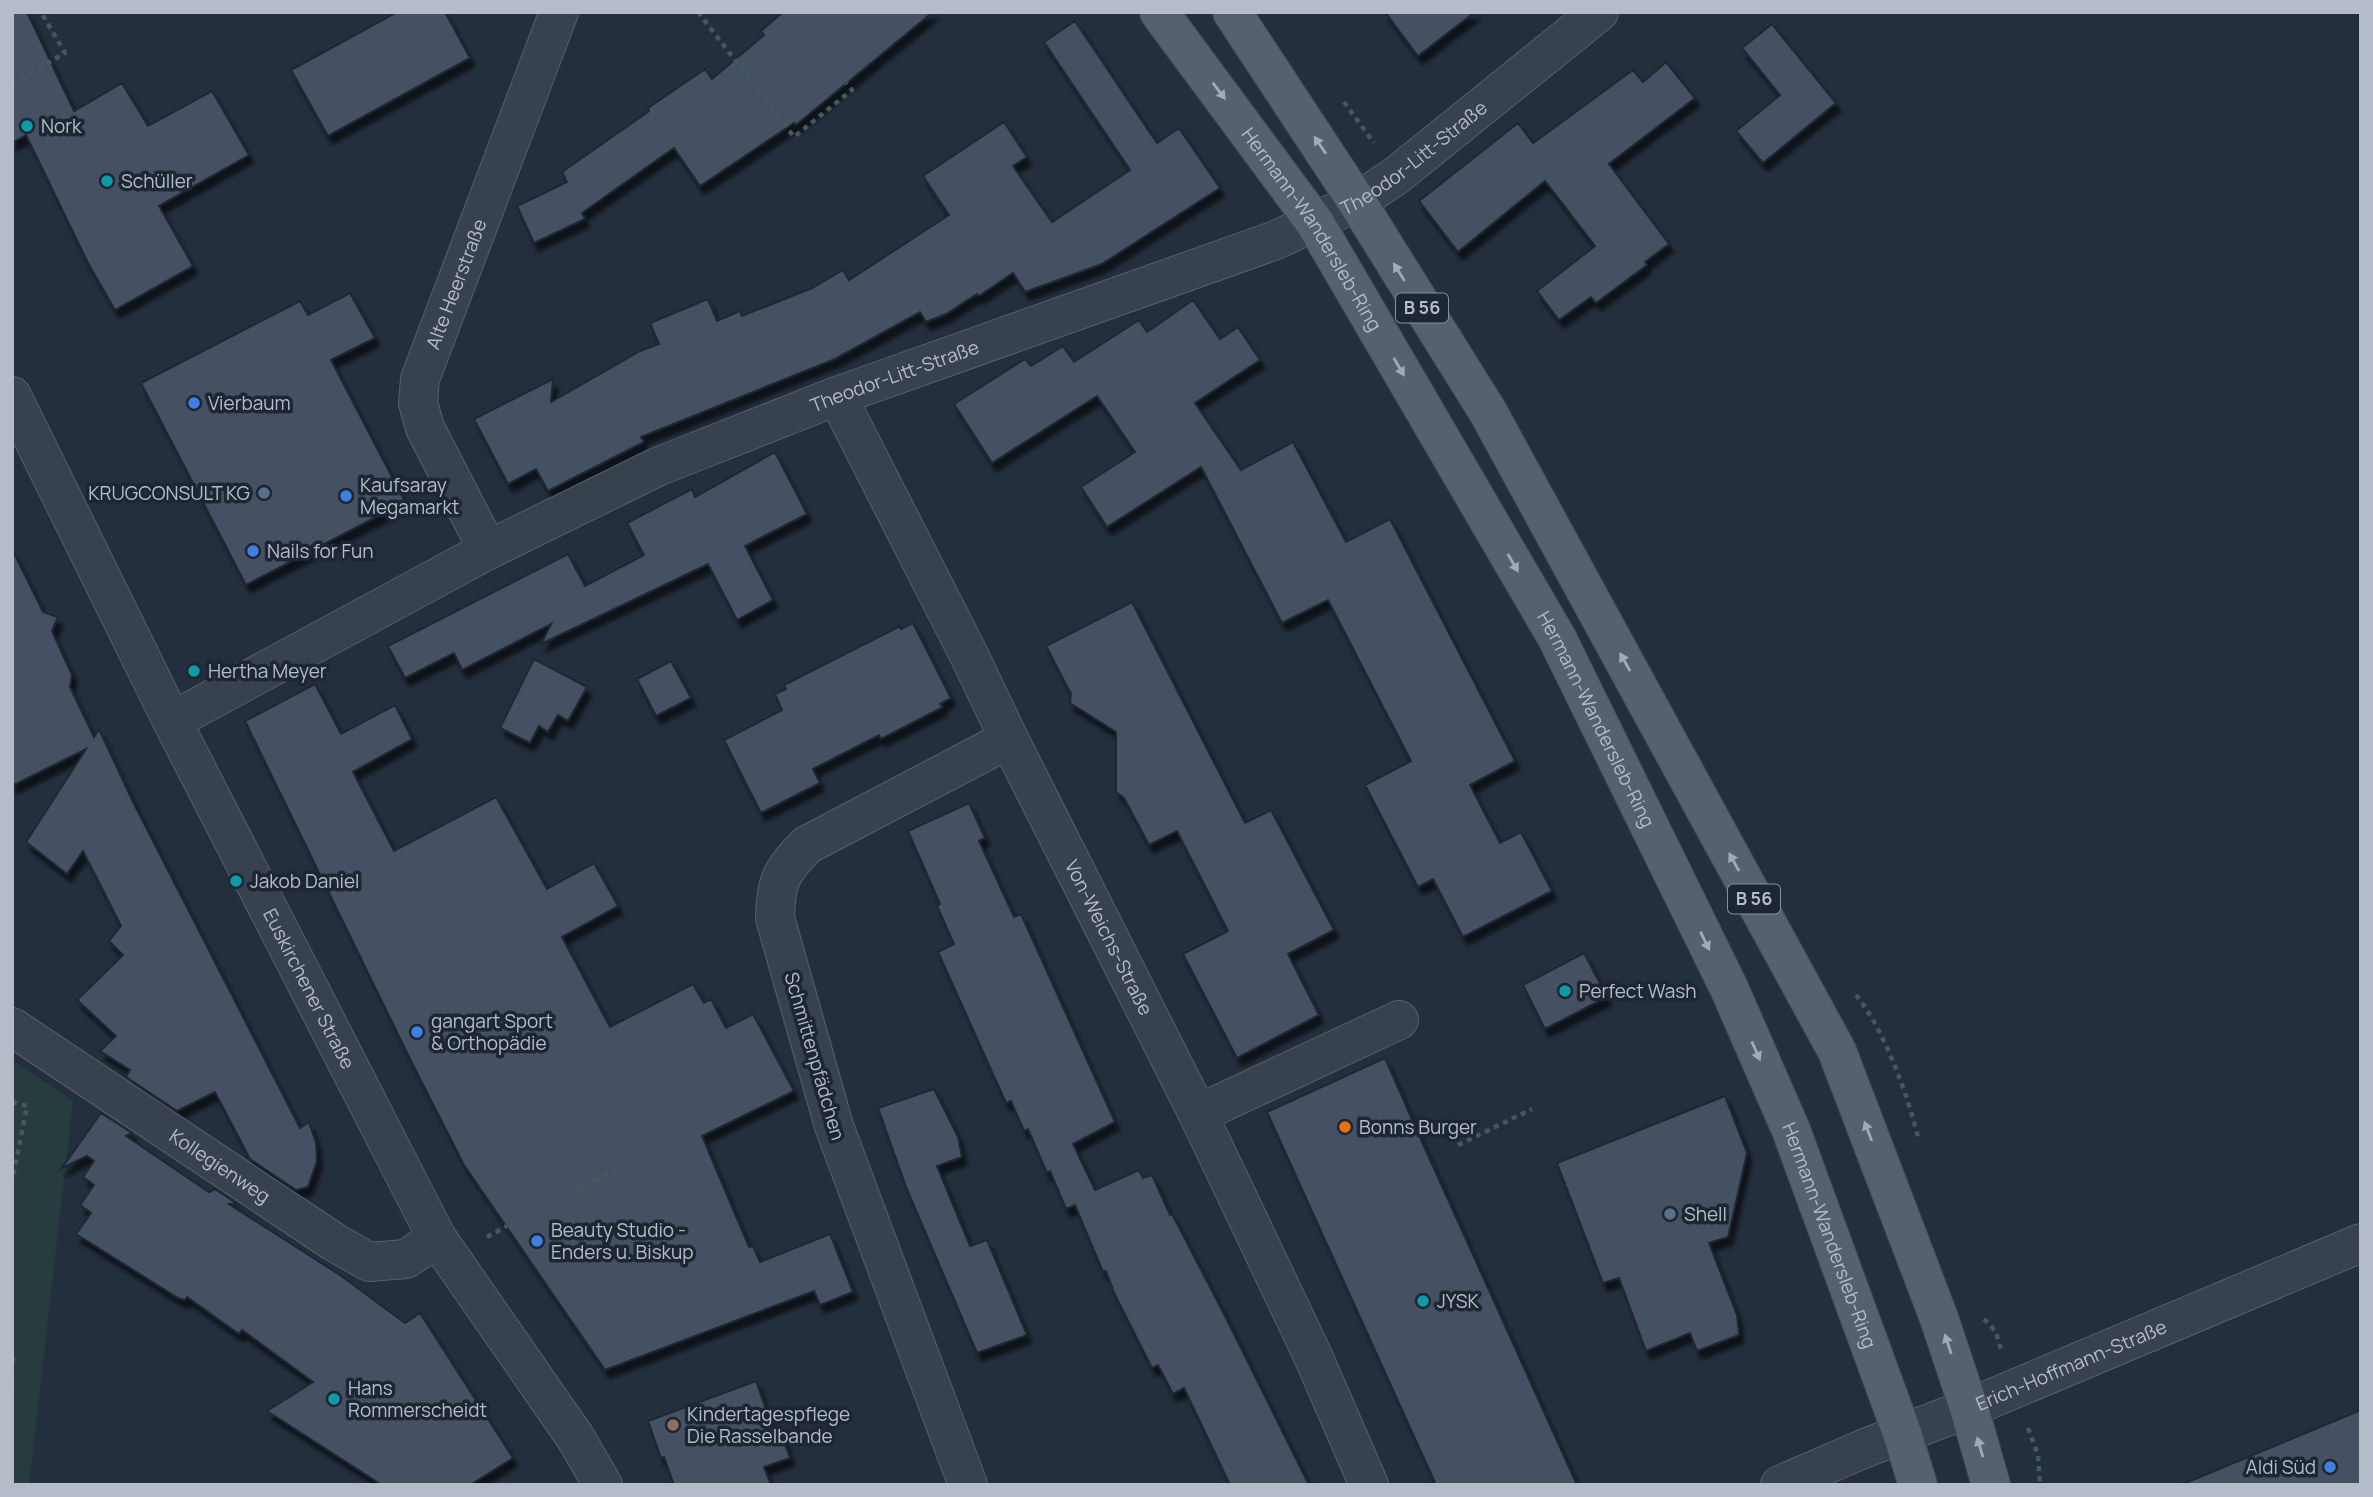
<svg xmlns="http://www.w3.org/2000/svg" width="2373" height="1497" viewBox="0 0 2373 1497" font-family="Manrope,sans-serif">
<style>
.green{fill:#263c3f}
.building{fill:#455162;stroke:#1f2835;stroke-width:2;filter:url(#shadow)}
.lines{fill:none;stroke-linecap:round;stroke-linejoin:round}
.minor-casing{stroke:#565f6c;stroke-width:40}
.major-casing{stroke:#414a57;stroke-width:40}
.path{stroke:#44595c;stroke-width:4.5;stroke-dasharray:5 5;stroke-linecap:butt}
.minor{stroke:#38414e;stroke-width:38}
.major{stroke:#56606e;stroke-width:38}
.oneway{fill:#a1aab7}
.culture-dot{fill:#0f9aa8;stroke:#1d2633;stroke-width:2.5}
.shop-dot{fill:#3f7fe0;stroke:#1d2633;stroke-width:2.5}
.service-dot{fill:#5c6f8a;stroke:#1d2633;stroke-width:2.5}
.food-dot{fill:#e8710a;stroke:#1d2633;stroke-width:2.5}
.education-dot{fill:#8d6e63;stroke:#1d2633;stroke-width:2.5}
.labels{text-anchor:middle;stroke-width:7;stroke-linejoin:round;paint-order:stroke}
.shield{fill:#1d2633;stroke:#878f9c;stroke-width:2}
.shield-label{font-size:18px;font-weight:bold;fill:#b4bcc9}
.poi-label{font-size:19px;fill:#b4bcc9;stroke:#1d2633;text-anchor:start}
.street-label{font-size:19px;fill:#b4bcc9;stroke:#1d2633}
</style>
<defs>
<filter id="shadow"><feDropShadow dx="4.5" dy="8" stdDeviation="2" flood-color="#0009"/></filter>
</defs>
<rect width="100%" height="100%" fill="#242f3e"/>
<path class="green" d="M12,1060L73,1101L29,1485H12Z"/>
<path class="building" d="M12,12H27L74,111L122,83L148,126L212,91L249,155L159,206L193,266L115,310L88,263L26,135L12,143Z
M397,12H445L470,58L328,136L291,70Z
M783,12H933L796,125L794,123L700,186L674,148L582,213L585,219L534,243L517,206L567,182L562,172L649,111L648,108L705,69L712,79L764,35L761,31Z
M1385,12H1475L1418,56Z
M1075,21L1157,143L1179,128L1220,188L1102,264L1025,292L1013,273L979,296L977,294L946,314L926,322L920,312L835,359L641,437L644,442L548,491L536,469L508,484L474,419L553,379L551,402L640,351L659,344L650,323L708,299L717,321L740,311L742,316L812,288L843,270L849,280L949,215L923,176L1004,122L1027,157L1013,166L1052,222L1130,170L1044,42Z
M1772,24L1836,103L1763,163L1736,131L1780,95L1742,48Z
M1666,62L1695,98L1609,164L1669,244L1645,262L1647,265L1596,303L1591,297L1559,320L1537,291L1595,246L1545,181L1458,252L1419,201L1518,123L1533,143L1633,70L1643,82Z
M350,293L375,338L331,360L405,502L246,585L141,383L300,301L308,315Z
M1193,300L1220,339L1238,327L1260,360L1195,403L1241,470L1293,442L1346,542L1390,519L1515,761L1470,785L1500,843L1521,832L1552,891L1463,937L1433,879L1418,887L1365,785L1411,761L1328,600L1282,623L1201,467L1107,527L1081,487L1135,452L1097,396L992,463L954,404L1025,359L1031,366L1063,346L1074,362L1139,320L1147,332Z
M775,452L807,514L745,546L773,600L737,620L708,564L541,644L551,624L462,670L454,653L405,678L388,646L568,554L585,586L644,555L627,523L692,489L695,497Z
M12,549L43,612L58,617L52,631L72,675L70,687L94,737L99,729L133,802L300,1128L309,1122L316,1143L317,1161L308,1187L296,1190L250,1159L215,1092L177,1111L126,1077L130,1070L100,1051L116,1036L77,1000L123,955L109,941L121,926L83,851L67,874L26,842L86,749L12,786Z
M1132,602L1245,823L1271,810L1334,930L1288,954L1319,1015L1237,1058L1183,954L1228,931L1177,831L1149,845L1124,798L1116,792V732L1070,703L1071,694L1046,646Z
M913,623L951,698L940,704L943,707L881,739L879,735L813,769L820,783L761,813L724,740L782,710L775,694L786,689L784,685L900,626L901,629Z
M534,659L587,687L568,721L558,715L548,732L539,726L530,743L500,728Z
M671,661L691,698L656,716L637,679Z
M315,684L341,734L395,705L412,739L353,772L394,851L496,797L547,889L594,863L618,906L562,937L610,1027L693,984L704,1003L711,999L726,1028L753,1014L794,1091L702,1136L749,1247L753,1246L760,1262L830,1234L853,1292L820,1305L814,1291L605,1370L464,1165L414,1067L245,721Z
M969,803L985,838L979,841L1014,917L1021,914L1115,1122L1073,1144L1095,1190L1139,1170L1143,1178L1152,1175L1170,1215L1172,1214L1224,1314L1309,1485H1230L1184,1388L1173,1394L1158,1365L1152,1368L1115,1295L1106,1271L1103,1272L1075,1205L1066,1209L1050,1171L1047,1173L1028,1129L1024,1131L1011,1101L1006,1103L938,952L954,944L937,906L940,904L908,831Z
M1584,953L1607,997L1545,1029L1523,985Z
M1385,1058L1422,1142L1577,1485H1436L1267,1112Z
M934,1089L958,1137L962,1157L937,1166L970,1246L987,1240L1027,1335L977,1353L906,1187L878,1108Z
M1725,1096L1747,1153L1728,1237L1709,1243L1737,1315L1739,1335L1697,1351L1690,1333L1646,1351L1619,1278L1603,1283L1557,1163Z
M101,1113L132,1133L126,1136L209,1192L215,1189L236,1203L229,1204L340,1275L405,1323L420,1313L513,1458L470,1485H382L267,1411L313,1382L242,1330L239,1334L187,1297L185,1300L178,1298L76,1234L91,1213L80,1205L94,1185L83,1177L94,1161L87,1156L62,1168Z
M756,1381L772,1426L778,1424L790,1458L764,1467L771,1485H674L664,1457L661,1458L648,1421Z
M2361,1410V1485H2183V1484Z"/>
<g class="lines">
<defs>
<g id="minor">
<path id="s1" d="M12,396L172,721L437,1238L575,1437L603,1485"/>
<path id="s2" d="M837,396L969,655L1009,739L1198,1114L1313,1356L1369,1485"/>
<path id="s3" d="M488,550L425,428L418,403L420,379L559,12"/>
<path id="s4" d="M172,721L488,550L657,467L837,396L1276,240L1357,202L1397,175L1599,12"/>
<path id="s5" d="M12,1027L334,1242L369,1262L406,1259L437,1238"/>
<path d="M1198,1114L1399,1020"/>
<path d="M968,1485L834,1126L775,918C776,880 781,871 807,845L1009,739"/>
<path id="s6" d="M1780,1485L1863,1449L1969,1408L2361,1243"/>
</g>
<g id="major">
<path id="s7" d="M1159,12L1315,223L1557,638L1729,988L1791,1130L1902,1433L1918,1485"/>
<path d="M1232,12L1357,202L1488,412L1837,1051L1939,1318L1969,1408L1991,1485"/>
</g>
</defs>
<use href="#minor" class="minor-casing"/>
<use href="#major" class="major-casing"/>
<path class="path" d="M698,12L794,137L852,90L846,83
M12,84L65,53L41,12
M1344,102L1374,143
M1856,995C1885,1031 1908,1096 1919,1141
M12,1102L27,1106L12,1182
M1458,1145L1532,1109
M577,1190L620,1167
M487,1237L507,1226
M1984,1319L1996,1332L2001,1350
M12,1360L15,1361
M12,1385L14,1386
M2028,1428L2038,1455L2040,1485"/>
<use href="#minor" class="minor"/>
<use href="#major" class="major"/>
</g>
<defs><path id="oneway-solid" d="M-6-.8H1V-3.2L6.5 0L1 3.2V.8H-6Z" transform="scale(1.75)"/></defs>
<g class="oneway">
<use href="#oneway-solid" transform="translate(1219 91) rotate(53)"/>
<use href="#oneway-solid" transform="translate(1320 145) rotate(-124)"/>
<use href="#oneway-solid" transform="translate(1399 272) rotate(-122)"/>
<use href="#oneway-solid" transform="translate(1399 367) rotate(60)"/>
<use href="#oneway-solid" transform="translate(1513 563) rotate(60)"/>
<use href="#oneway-solid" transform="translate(1625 662) rotate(-119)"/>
<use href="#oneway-solid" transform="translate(1734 862) rotate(-119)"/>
<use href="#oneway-solid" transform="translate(1705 941) rotate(64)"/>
<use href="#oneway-solid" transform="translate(1756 1051) rotate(66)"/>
<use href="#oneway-solid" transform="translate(1868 1131) rotate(-111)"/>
<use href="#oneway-solid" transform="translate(1948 1344) rotate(-108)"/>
<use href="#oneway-solid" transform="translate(1980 1447) rotate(-106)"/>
</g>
<g class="culture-dot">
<circle cx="27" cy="126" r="7"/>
<circle cx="107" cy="181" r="7"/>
<circle cx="194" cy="671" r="7"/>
<circle cx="236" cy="881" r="7"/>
<circle cx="1565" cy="991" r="7"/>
<circle cx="1423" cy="1301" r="7"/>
<circle cx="334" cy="1399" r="7"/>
</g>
<g class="shop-dot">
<circle cx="194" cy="403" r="7"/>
<circle cx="346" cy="496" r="7"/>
<circle cx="253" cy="551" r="7"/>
<circle cx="417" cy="1032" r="7"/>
<circle cx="537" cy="1241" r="7"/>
<circle cx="2330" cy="1467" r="7"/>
</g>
<g class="service-dot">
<circle cx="264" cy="493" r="7"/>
<circle cx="1670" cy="1214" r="7"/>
</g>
<circle class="food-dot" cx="1345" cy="1127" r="7"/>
<circle class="education-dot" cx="673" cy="1425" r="7"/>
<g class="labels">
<g class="shield">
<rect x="1396" y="293.5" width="52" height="29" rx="5"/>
<rect x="1728" y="884.5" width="52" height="29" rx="5"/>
</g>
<g class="shield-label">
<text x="1422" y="314">B 56</text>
<text x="1754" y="905">B 56</text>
</g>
<g class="poi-label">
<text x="41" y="133">Nork</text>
<text x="121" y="188">Schüller</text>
<text x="208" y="410">Vierbaum</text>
<text x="360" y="492">Kaufsaray<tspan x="360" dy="22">Megamarkt</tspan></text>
<text x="250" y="500" text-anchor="end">KRUGCONSULT KG</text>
<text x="267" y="558">Nails for Fun</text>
<text x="208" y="678">Hertha Meyer</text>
<text x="250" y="888">Jakob Daniel</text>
<text x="1579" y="998">Perfect Wash</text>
<text x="431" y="1028">gangart Sport<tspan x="431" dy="22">&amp; Orthopädie</tspan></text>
<text x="1359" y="1134">Bonns Burger</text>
<text x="1684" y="1221">Shell</text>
<text x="551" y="1237">Beauty Studio -<tspan x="551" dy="22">Enders u. Biskup</tspan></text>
<text x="1437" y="1308">JYSK</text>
<text x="348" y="1395">Hans<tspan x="348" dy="22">Rommerscheidt</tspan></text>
<text x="687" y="1421">Kindertagespflege<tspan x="687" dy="22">Die Rasselbande</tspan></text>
<text x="2316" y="1474" text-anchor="end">Aldi Süd</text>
</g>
<g class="street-label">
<text dy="7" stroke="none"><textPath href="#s4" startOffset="1368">Theodor-Litt-Straße</textPath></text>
<text dy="7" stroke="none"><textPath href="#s7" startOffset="266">Hermann-Wandersleb-Ring</textPath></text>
<text dy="7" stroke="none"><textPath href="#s3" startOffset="289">Alte Heerstraße</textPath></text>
<text dy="7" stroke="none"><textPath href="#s4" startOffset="802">Theodor-Litt-Straße</textPath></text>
<text dy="7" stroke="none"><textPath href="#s7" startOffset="833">Hermann-Wandersleb-Ring</textPath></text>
<text dy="7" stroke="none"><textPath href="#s2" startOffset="606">Von-Weichs-Straße</textPath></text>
<text dy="7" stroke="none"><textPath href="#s1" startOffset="663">Euskirchener Straße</textPath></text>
<text transform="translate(815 1056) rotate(74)" y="7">Schmittenpfädchen</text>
<text dy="7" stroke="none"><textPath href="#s5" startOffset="250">Kollegienweg</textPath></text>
<text dy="7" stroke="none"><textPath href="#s7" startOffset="1400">Hermann-Wandersleb-Ring</textPath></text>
<text dy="7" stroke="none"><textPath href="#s6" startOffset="315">Erich-Hoffmann-Straße</textPath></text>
</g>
</g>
<rect width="2373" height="1497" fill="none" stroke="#b4bcc9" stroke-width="28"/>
</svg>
